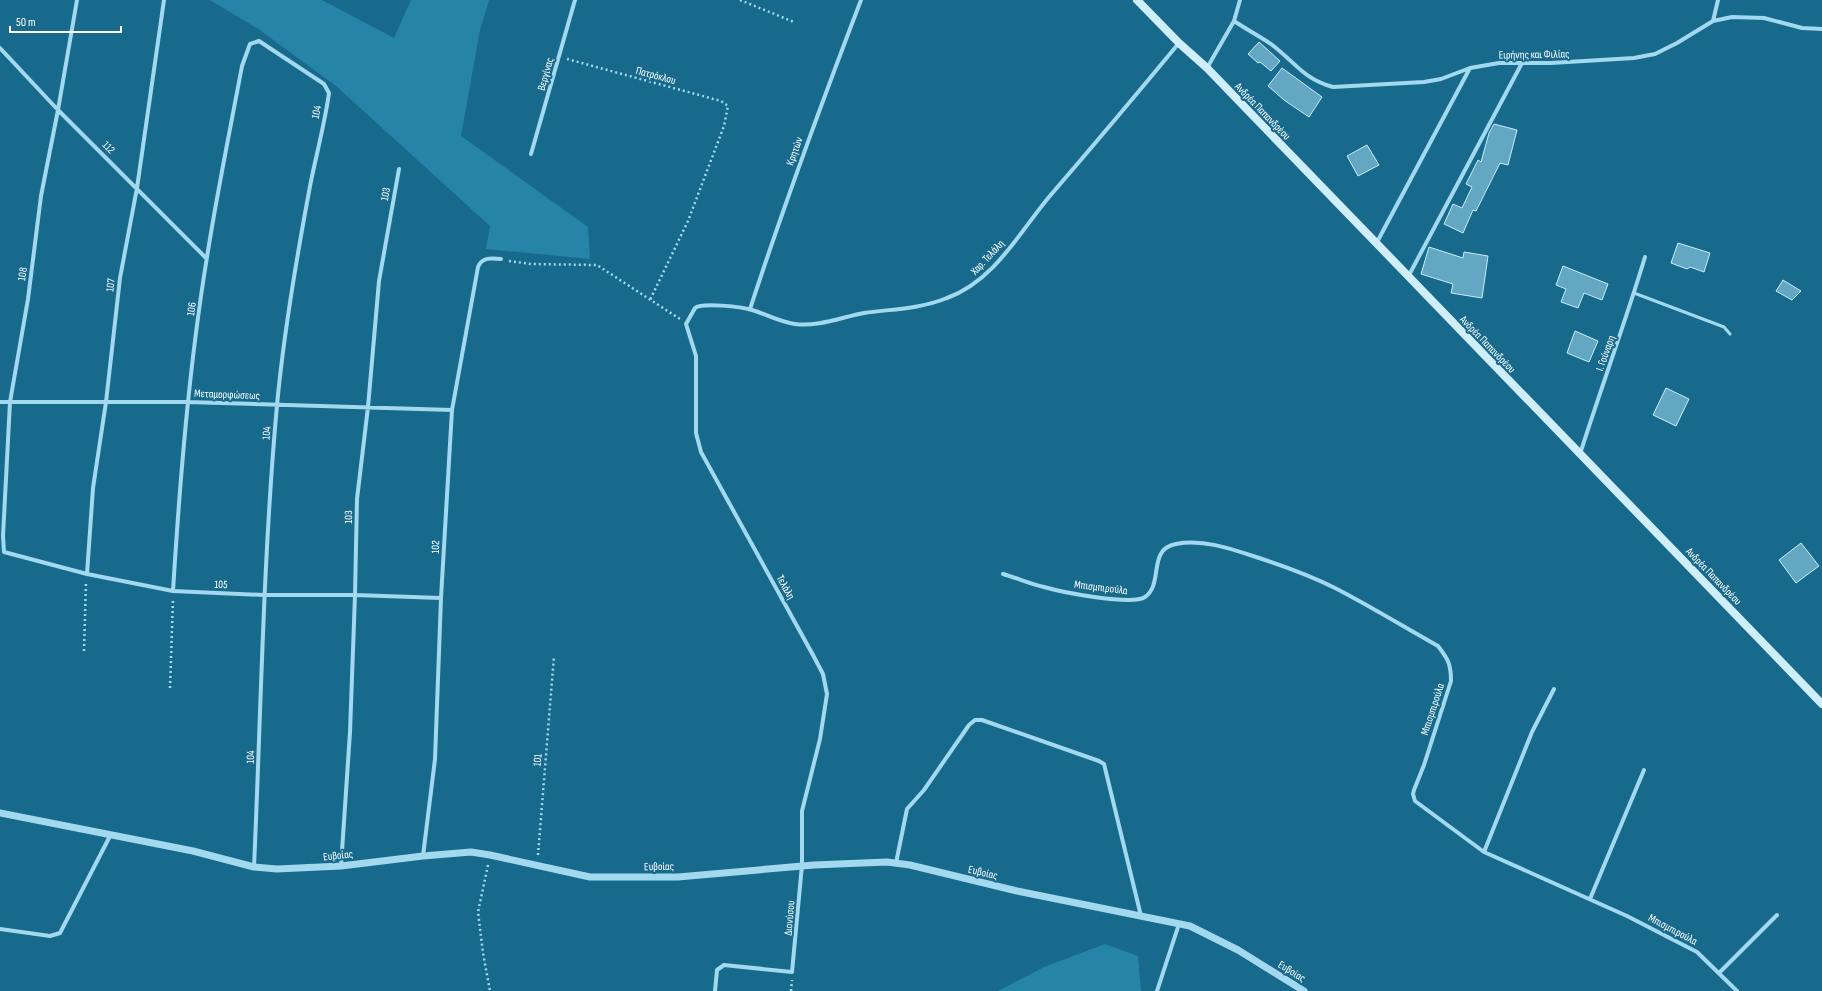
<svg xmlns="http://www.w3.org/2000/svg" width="1822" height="991" viewBox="0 0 1822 991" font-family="'Sofia Sans Condensed',sans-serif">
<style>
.green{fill:#2784a9}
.building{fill:#63a7c3;stroke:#c8edfa}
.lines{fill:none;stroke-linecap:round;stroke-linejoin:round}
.path{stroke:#a2d9ef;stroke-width:2.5;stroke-dasharray:2 3;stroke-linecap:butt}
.service{stroke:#a2d9ef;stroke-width:3}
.minor{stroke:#a2d9ef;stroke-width:4}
.tertiary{stroke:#a2d9ef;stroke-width:7}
.secondary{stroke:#d0eefa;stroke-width:8}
.labels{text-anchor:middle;stroke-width:4;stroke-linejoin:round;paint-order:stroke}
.street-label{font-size:11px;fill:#fff;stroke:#186a8c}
</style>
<rect width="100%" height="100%" fill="#186a8c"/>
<path class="green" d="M210,0H322L394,38L411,0H489L480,30L461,136L588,227L590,259L486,249L490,226L336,86L257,28Z
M1105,944L1138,956L1141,991H998L1044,967Z"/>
<path class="building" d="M1259,42L1280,61L1271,71L1260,62L1258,63L1248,54Z
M1282,68L1322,97L1309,117L1284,100L1268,86Z
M1494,124L1517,130L1508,165L1500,163L1476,211L1473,210L1463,233L1444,224L1453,204L1462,208L1472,187L1466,184L1478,160L1481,162L1489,133Z
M1367,145L1379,165L1358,176L1347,156Z
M1678,243L1710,253L1704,272L1690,267L1687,269L1671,263Z
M1429,247L1463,258L1464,252L1488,256L1482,298L1451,293L1453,284L1421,274Z
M1563,266L1608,284L1602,300L1584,293L1578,308L1561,302L1566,289L1556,285Z
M1783,280L1801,291L1792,300L1776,291Z
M1575,331L1598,341L1589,362L1567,353Z
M1666,388L1689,399L1676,426L1653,415Z
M1801,543L1819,566L1796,583L1779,560Z"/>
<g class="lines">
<path class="path" d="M740,0L794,22
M567,59L721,101L728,106L724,126L688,221L650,300
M509,261L531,264L597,265L680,319
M84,651L86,583
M170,688L173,599
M538,855L554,656
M488,865L478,912L483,953L490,991
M791,991L792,980"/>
<path class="service" d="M1634,293L1724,327L1730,334"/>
<path class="minor" d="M77,0L58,110L41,196L28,299L10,402L3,536L4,552L87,574L173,591L263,595H355L441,598
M1234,21C1246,29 1259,36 1271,44C1294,61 1303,79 1333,87L1424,82L1441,79L1470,68L1499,63H1551L1634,58L1655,54L1677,43L1713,21L1732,17L1764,18L1802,28L1822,29
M1713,21L1718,0
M0,48L58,110L206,258
M1207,68L1234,21L1240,0
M531,154L575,0
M1376,244L1470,68
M1408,277L1522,63
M750,309C784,205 822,102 861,0
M0,402H187L452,410
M1580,454C1601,388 1625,323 1645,257
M87,574L93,488L106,402L120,278L137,188L164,0
M1003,574C1017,578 1030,584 1044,587C1061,592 1132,606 1145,597C1164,584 1147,549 1176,544C1202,539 1229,548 1253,556C1281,565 1309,575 1335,588C1370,606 1404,627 1438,646C1448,659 1451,664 1451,681L1424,765L1414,790L1413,794L1415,801L1484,852L1627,916L1697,952L1737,991
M173,591C180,479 189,367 207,257C217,193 230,130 242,66L250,44L259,41L324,84L329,93C325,122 317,152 311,181C297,255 284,330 277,405C263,559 261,713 254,867
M1484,852L1532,732L1554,689
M423,856L435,759L441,598L452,410L478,267C482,257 491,258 501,259
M896,863L907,809L924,790L969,725L975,720H982L1099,761L1104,764L1141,916
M341,866L350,732L355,595L357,499L368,407L379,281L399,169
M1590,899L1644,770
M0,929L50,936L60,933L110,836
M1719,973L1777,915
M715,991L717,970L724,965L792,972L802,865V811L820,739L827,694L823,674L813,655L701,452L696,433V356L686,324L695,308C702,302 742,307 752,310C766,314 780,322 795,324C818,327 842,317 864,313C892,309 920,309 947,298C994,281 1019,233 1049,197C1093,146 1136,95 1179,43
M1157,991L1179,924"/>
<path class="tertiary" d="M0,813L193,851L254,867L277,869L341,866L423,856L471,852L490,855L590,877H678L814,865L887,862L910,865L1017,891L1190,926L1238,950L1304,991"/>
<path class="secondary" d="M1137,0L1179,43L1207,68L1822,704"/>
</g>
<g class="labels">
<g class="street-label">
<text transform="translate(1534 54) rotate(-1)" y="4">Ειρήνης και Φιλίας</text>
<text transform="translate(545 74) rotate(-74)" y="4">Βεργίνας</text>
<text transform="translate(656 75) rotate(15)" y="4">Πατρόκλου</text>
<text transform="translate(1263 111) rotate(46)" y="4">Ανδρέα Παπανδρέου</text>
<text transform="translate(316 112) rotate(-78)" y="4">104</text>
<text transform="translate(109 147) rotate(45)" y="4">112</text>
<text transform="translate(794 151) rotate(-70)" y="4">Κρητών</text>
<text transform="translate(385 194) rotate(-80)" y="4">103</text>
<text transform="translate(987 257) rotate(-47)" y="4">Χαρ. Τελάλη</text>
<text transform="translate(22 274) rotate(-82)" y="4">108</text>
<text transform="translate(110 285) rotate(-83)" y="4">107</text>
<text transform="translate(191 309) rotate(-82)" y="4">106</text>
<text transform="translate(1488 344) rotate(46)" y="4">Ανδρέα Παπανδρέου</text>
<text transform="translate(1605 353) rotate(-70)" y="4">Ι. Γούναρη</text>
<text transform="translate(227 394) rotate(2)" y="4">Μεταμορφώσεως</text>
<text transform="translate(266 433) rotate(-86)" y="4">104</text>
<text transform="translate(348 517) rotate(-89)" y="4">103</text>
<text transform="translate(435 547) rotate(-87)" y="4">102</text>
<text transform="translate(1714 576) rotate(46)" y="4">Ανδρέα Παπανδρέου</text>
<text transform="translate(221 584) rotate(3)" y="4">105</text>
<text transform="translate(786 587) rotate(61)" y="4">Τελάλη</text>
<text transform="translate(1101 587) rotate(7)" y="4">Μπισμπιρούλα</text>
<text transform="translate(1432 709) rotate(-72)" y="4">Μπισμπιρούλα</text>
<text transform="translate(250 757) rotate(-87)" y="4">104</text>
<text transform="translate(537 760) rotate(-85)" y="4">101</text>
<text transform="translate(338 855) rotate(-6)" y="4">Ευβοίας</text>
<text transform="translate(659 866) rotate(-1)" y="4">Ευβοίας</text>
<text transform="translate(983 872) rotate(13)" y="4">Ευβοίας</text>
<text transform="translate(789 918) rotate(-85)" y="4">Διονύσου</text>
<text transform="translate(1673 929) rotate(28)" y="4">Μπισμπιρούλα</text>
<text transform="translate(1292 971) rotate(32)" y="4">Ευβοίας</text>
</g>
</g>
<path d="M10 26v6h111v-6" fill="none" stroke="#ffffff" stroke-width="2"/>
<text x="16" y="26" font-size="12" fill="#ffffff" stroke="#186a8c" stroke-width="3" paint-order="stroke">50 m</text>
</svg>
